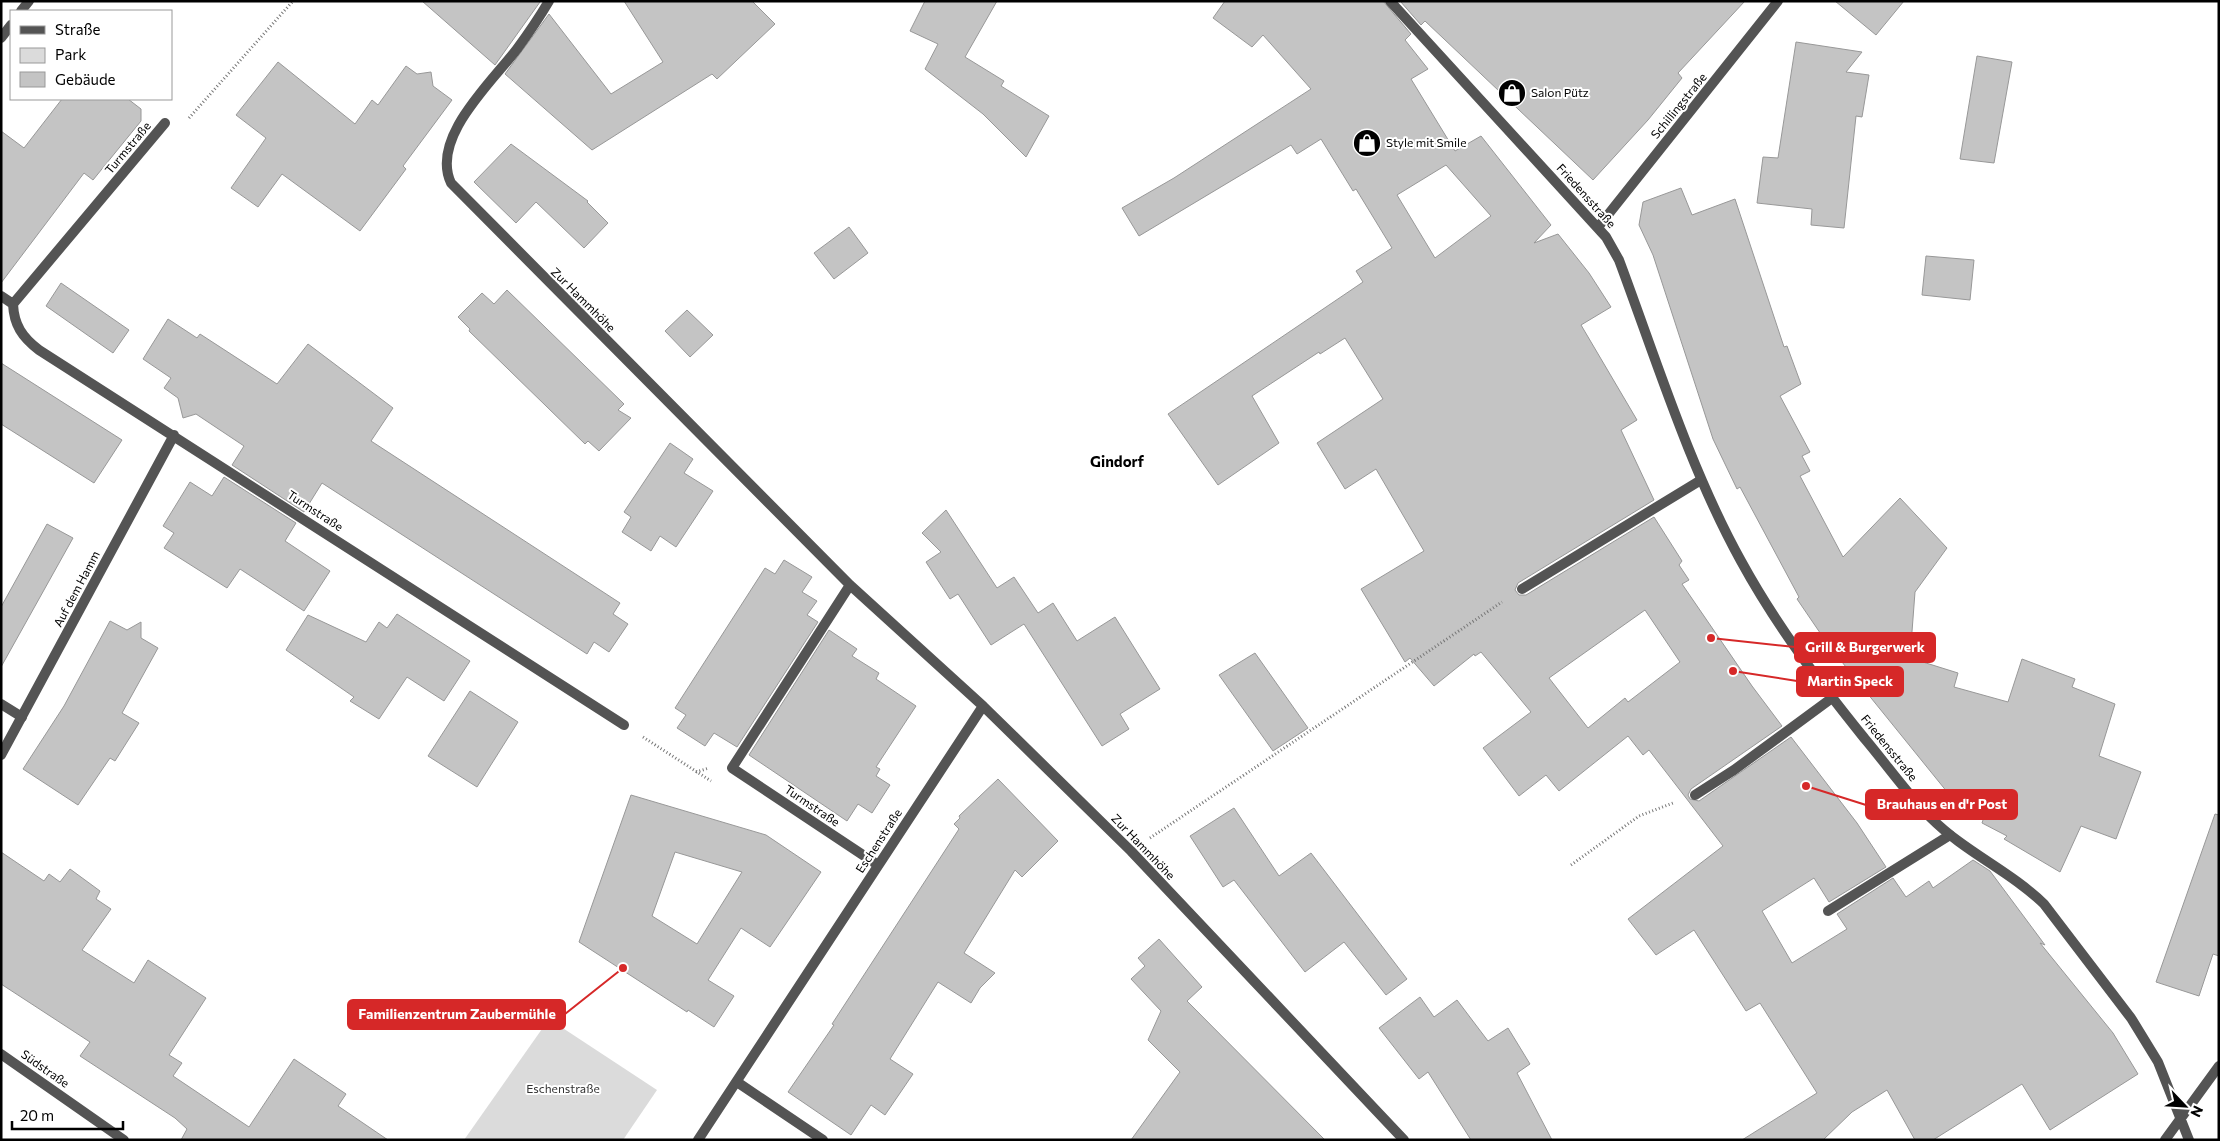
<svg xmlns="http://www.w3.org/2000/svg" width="2220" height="1141" viewBox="0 0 2220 1141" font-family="Commissioner,sans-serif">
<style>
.green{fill:#dbdbdb}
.building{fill:#c4c4c4;stroke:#989898;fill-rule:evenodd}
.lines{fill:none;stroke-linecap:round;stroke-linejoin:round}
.path{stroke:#767676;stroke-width:3;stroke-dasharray:1 2.5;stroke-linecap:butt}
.lane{stroke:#545454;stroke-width:10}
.street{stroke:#545454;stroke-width:10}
.labels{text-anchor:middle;stroke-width:4;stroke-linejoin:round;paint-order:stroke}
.poi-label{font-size:12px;fill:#000;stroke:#fff;text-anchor:start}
.street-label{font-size:12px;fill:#000;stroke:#fff}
.park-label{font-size:12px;fill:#323232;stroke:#fff}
.quarter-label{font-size:15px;font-weight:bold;fill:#000;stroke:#fff}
.leader{fill:none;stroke:#d62828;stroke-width:2}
.callout-dot{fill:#d62828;stroke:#fff;stroke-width:2}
.callout{fill:#d62828;stroke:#d62828;stroke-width:2}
.callout-label{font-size:14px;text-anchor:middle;font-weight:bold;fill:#fff}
</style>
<rect width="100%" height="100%" fill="#fff"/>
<path class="green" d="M549,1019L657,1090L623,1140H464Z"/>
<path class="building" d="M422,1H540V2L495,65Z
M624,1H752L775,24L717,79L712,74L592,150L505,74L549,14L611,94L663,62Z
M925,1H997L965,57L1004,81L1001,86L1049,116L1026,157L983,114L925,69L938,44L910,31Z
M1225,1H1383L1411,34L1405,40L1428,69L1411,79L1455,151L1481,136L1551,225L1534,243L1558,234L1589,273L1611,307L1581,325L1637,420L1621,430L1654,500L1518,583L1515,590L1519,595H1526L1654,517L1682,561L1679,565L1689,580L1682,584L1752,686L1782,726L1691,789L1688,795L1690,799L1699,801L1791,737L1857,823L1886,867L1829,902L1814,878L1762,911L1792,963L1847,929L1837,914L1893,878L1906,897L1929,881L1933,888L1973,860L1990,871L2045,945L2040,943L2113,1033L2138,1074L2050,1130L2022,1084L1933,1140H1915L1887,1090L1852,1112L1823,1140H1742L1817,1093L1760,1003L1746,1011L1694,930L1656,955L1628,919L1723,846L1649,750L1643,755L1628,736L1559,791L1546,775L1519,796L1483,748L1531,712L1481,652L1475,656L1474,654L1434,686L1410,658L1405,662L1361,589L1424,551L1376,469L1345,489L1317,443L1383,399L1345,338L1320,354L1319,352L1252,396L1279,443L1218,485L1168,414L1363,282L1356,271L1392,248L1356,189L1353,191L1321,139L1297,154L1291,145L1139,236L1122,208L1174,178L1311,89L1263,35L1252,47L1213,18ZM1446,165L1491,216L1435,258L1397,195ZM1645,610L1680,662L1628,702L1625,698L1588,728L1549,678Z
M1400,1H1745L1678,73L1682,78L1648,120L1593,180L1425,21L1421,25Z
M1835,1H1904L1876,35Z
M1796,42L1862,52L1846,72L1869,75L1862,117L1856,116L1844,228L1811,225L1812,209L1757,203L1763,157L1778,158Z
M1977,56L2012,62L1994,163L1960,159Z
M278,62L355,124L372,100L378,105L406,66L417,74L431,72L433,86L452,100L403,166L406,169L360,231L282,174L258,207L231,188L266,138L236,115Z
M62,99H128L141,109V121L93,180L84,173L1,283V131L24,148Z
M511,144L588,201L587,202L608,223L584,248L536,202L516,223L474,182Z
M1681,188L1692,215L1735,199L1784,347L1787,346L1801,384L1780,396L1810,452L1802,456L1810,471L1800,476L1843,557L1900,498L1947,548L1915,592L1910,658L1958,673L1954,687L2008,702L2022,659L2075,679L2072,687L2115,704L2099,756L2141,772L2116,839L2081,826L2060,872L2004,839L2007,836L1982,823L1985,814L1952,798L1829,646L1797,599L1799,597L1740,487L1737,489L1713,439L1653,255L1639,225L1643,202Z
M849,227L868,253L834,279L814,253Z
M1926,256L1974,260L1970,300L1922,295Z
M61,283L129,330L113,353L46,306Z
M507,290L624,404L618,410L631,418L599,451L588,441L585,444L469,331L470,329L458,317L482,293L494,304Z
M687,310L713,335L690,357L665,331Z
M168,319L197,338L200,334L277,384L308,344L393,408L371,441L620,603L613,614L628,624L609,652L594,642L587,654L322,483L304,512L232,465L244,446L196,414L183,418L178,398L164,388L171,378L143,359Z
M1,363L122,440L94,483L1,424Z
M670,443L693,459L684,473L713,491L676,547L660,536L651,551L622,532L631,517L624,512Z
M224,477L296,523L285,541L330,571L304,611L240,569L227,588L164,548L174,533L163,526L190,482L212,496Z
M946,510L997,588L1014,577L1038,613L1053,603L1077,641L1115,617L1160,689L1120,714L1129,729L1102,746L1024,624L991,645L958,594L950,599L926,562L941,552L922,533Z
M47,524L73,538L1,667V607Z
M784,560L812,577L802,592L817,601L807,615L818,622L737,747L714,733L705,746L677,728L686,715L675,708L765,568L775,574Z
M397,614L470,661L444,701L407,677L379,719L350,701L354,697L286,650L308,615L366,642L379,622L387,628Z
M110,621L127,630L141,622V638L158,648L122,713L139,723L115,761L110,758L78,805L23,769L64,706Z
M829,630L857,649L852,656L879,673L876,679L916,706L876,767L880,769L876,776L890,785L872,813L858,804L847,821L749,755Z
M1255,653L1308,728L1273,751L1219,675Z
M470,691L518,722L477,787L428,756Z
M998,779L1058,841L1022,877L1015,870L964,953L995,973L980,988L971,1003L938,982L890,1059L913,1074L885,1115L871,1105L851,1135L788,1092L834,1025L832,1024L959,829L954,824L960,818L959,816Z
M631,795L766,835L821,872L770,947L741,928L708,980L734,996L714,1027L688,1010L687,1012L579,942ZM675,852L742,872L697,944L652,916Z
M1234,808L1279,876L1311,853L1407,979L1386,995L1344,942L1305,972L1234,880L1223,887L1190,836Z
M2215,814L2219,815V956L2213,954L2199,996L2156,982Z
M1,852L44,881L49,874L60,882L70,869L100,891L96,899L111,909L82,950L134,983L148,960L206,998L169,1055L182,1063L173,1076L249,1127L294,1059L346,1094L338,1106L388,1140H181L187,1129L175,1118L80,1056L90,1042L1,984Z
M1159,939L1202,987L1187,1001L1325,1140H1131L1180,1072L1148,1040L1161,1011L1131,979L1145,966L1138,958Z
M1420,997L1434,1017L1457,1000L1488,1041L1508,1028L1530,1064L1517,1073L1552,1140H1471L1428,1072L1419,1079L1379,1028Z"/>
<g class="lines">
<path class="path" d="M189,118L293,1
M643,737L711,781
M696,772L709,768
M1150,838L1502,602
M1571,865L1639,816L1673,803"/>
<path class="lane" d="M1522,589L1701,480
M1,704L22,717
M1695,795L1734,770L1832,698
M1828,911L1950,835
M737,1082L823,1140"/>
<path class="street" d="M549,1C539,18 528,34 517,49C492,82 430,138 451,183L850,585L983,706L1131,851L1404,1140
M1390,1L1606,237L1619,260C1656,359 1690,469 1741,561C1776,625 1819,682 1865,739C1887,765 1907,794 1931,818C1965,852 2010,871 2044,904L2131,1018L2158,1062L2189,1140
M21,11L29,1
M1,38L11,25
M165,123L13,304C14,325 22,337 39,350L624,725
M1599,226L1778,1
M1,296L13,304
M850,585L732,768L878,865
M1,755L174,435
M1,1054L124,1140
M698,1140L983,706
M2165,1140L2219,1066"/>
</g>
<defs>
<symbol id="shop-disc" viewBox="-11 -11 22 22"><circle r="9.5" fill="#000" stroke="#fff"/><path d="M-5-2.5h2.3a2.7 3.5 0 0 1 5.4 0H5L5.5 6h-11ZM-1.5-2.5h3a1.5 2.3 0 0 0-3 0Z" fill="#fff"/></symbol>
</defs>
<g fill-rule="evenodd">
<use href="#shop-disc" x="1496" y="77" width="32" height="32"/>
<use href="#shop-disc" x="1351" y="127" width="32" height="32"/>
</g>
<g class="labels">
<g class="poi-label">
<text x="1531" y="97">Salon Pütz</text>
<text x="1386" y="147">Style mit Smile</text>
</g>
<g class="street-label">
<text transform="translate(1679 106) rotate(-51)" y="4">Schillingstraße</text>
<text transform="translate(128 148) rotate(-50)" y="4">Turmstraße</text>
<text transform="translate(1586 196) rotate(48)" y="4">Friedensstraße</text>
<text transform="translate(583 300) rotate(45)" y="4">Zur Hammhöhe</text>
<text transform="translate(315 511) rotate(33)" y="4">Turmstraße</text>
<text transform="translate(77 589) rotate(-62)" y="4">Auf dem Hamm</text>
<text transform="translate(1889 748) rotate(51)" y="4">Friedensstraße</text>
<text transform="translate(812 806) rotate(34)" y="4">Turmstraße</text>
<text transform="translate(879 841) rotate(-57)" y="4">Eschenstraße</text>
<text transform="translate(1143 847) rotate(46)" y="4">Zur Hammhöhe</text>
<text transform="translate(45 1069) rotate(35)" y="4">Südstraße</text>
</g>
<g class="park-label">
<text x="563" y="1093">Eschenstraße</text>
</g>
<g class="quarter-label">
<text x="1117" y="467">Gindorf</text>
</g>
</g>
<path class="leader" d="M1711 638L1795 647M1733 671L1797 681M1806 786L1866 805M623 968L565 1014"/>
<g class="callout-dot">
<circle cx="1711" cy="638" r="5"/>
<circle cx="1733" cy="671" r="5"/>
<circle cx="1806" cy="786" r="5"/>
<circle cx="623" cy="968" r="5"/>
</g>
<g class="callout">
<rect x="1795" y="633" width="140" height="29" rx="5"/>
<rect x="1797" y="667" width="106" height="29" rx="5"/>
<rect x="1866" y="790" width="151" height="29" rx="5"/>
<rect x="348" y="1000" width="217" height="29" rx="5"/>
</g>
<g class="callout-label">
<text x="1865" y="652">Grill &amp; Burgerwerk</text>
<text x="1850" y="686">Martin Speck</text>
<text x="1942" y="809">Brauhaus en d'r Post</text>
<text x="457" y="1019">Familienzentrum Zaubermühle</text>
</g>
<rect width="2220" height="1141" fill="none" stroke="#000000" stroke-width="5"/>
<rect x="10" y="10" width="162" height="90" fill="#ffffff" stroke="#999999"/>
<rect x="20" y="26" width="25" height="8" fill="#545454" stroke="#999999"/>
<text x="55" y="35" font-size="15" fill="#000000">Straße</text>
<rect x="20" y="48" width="25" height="15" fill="#dbdbdb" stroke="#999999"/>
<text x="55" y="60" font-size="15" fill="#000000">Park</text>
<rect x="20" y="72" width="25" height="15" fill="#c4c4c4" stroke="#999999"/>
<text x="55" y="85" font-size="15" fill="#000000">Gebäude</text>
<g transform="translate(2185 1106) rotate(115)" stroke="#ffffff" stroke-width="4" paint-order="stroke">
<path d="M0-4L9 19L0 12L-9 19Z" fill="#000000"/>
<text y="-8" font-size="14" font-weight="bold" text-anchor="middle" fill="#000000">N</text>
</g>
<path d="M12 1121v8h111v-8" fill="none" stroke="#000000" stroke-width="2.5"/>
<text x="20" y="1121" font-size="15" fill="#000000" stroke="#ffffff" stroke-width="4" paint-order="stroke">20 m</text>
</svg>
